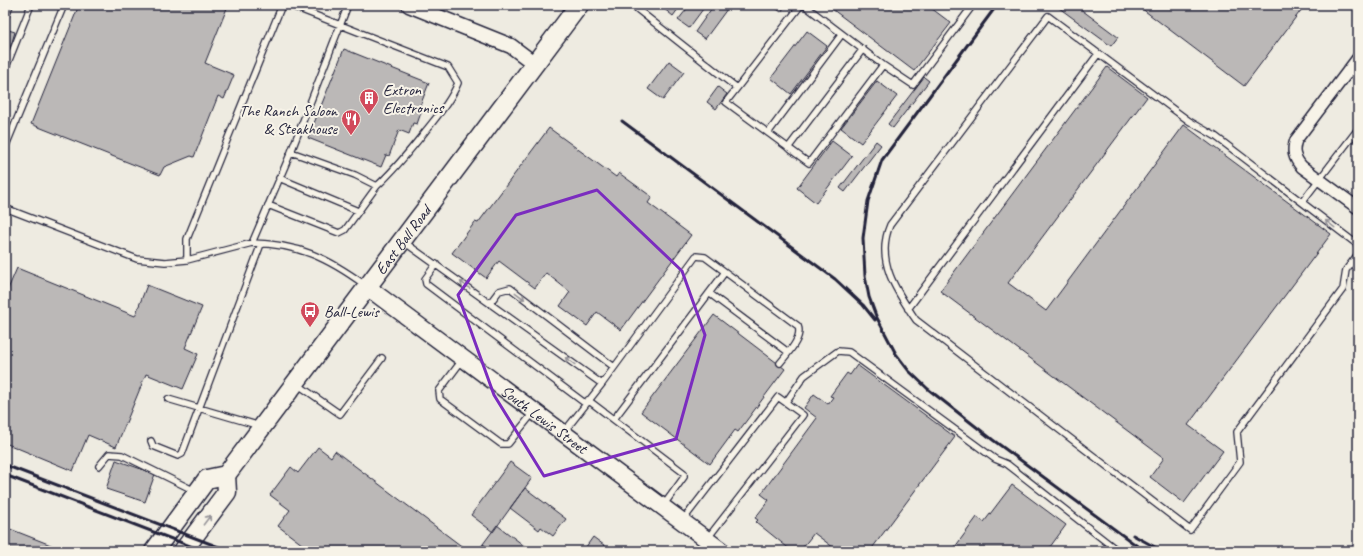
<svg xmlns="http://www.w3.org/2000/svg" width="1363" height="556" viewBox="0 0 1363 556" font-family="Caveat,sans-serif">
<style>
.building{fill:#bbb8b7;stroke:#22223b}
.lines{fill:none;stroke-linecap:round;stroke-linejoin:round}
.service-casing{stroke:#22223b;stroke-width:8}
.minor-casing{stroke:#22223b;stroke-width:14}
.tertiary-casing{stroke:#22223b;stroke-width:17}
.secondary-casing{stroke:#22223b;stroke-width:19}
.primary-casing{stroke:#22223b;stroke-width:21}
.service{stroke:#f7f3e8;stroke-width:5.5}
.minor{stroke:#f7f3e8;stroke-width:11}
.tertiary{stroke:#f7f3e8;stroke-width:14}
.secondary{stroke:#f7f3e8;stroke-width:16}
.primary{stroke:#f7f3e8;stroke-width:18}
.rail{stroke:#22223b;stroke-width:3}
.oneway{stroke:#97959a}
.marked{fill:none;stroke:#7b2cbf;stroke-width:3;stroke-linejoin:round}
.labels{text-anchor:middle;stroke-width:4;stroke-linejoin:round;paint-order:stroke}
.poi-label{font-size:16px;fill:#22223b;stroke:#f7f3e8;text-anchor:start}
.street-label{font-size:16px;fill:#22223b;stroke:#f7f3e8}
</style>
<rect width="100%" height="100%" fill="#eeebe1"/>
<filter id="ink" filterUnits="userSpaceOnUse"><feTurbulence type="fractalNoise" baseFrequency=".025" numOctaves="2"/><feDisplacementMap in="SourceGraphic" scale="8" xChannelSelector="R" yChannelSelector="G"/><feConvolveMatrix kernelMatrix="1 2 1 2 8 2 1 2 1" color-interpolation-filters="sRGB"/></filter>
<g filter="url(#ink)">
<path class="building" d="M5,5H14L5,27Z
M79,5H218L227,8L205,63L234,75L224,99L218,96L194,157L191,156L164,167L160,175L31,124Z
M665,5H681L673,16L663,8Z
M690,5H706L689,28L678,20Z
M714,5H730L705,39L695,32Z
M771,5H786L781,12Z
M829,5H927L951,23L914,71L828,6Z
M1055,5H1075L1118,37L1111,46Z
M1137,5H1305L1244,86Z
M5,29L15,32L6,62H5Z
M807,31L827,46L791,94L771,78Z
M344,49L429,83L420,106L423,107L417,124L413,123L409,134L399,130L389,156L386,155L381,167L308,138Z
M669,61L684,72L663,100L648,89Z
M1107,67L1147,97L1008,283L1046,311L1184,125L1331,234L1188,425L1223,451L1184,503L1150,477L1164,458L940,291Z
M924,77L929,81L893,128L888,124Z
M877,81L897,96L861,143L841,128Z
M718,87L727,94L716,109L707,102Z
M549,128L616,177L619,173L652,197L648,203L691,235L621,330L597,312L587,326L560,306L570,292L546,273L535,288L499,261L486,278L452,253L475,222L478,223Z
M832,141L852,156L816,203L797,188Z
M876,141L881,145L845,192L840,188Z
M17,268L135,316L147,285L202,307L185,348L198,354L183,389L146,374L116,447L88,435L73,471L5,443V296Z
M714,315L785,369L738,432L735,430L710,464L641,412Z
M857,365L955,437L870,551H838L814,533L800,551H792L756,522L758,520L755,518L769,500L761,494L817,418L804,408L814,394L828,404L833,397L830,396L847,373L850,375Z
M318,447L331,457L335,451L468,551H311L278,526L290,510L270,495L291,467L298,473Z
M116,460L155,474L145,502L106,489Z
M510,462L532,478L493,532L471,515Z
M1012,485L1066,525L1047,551H952L977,517L984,522Z
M525,488L566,519L553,536L541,527L539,530L510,508Z
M497,525L531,551H491L483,544Z
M5,527L66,551H5Z
M593,537L612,551H583Z
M483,544L491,551H478Z"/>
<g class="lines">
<defs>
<path id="service" d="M289,5L448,67L458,83C451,100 439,114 428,128C411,149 396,169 377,186L355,175L291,152
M632,5L737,88L726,102L809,163L883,65L913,85L973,5
M804,5L883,65
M5,70L31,5
M737,88L801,5
M768,133L842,34
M5,148L64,5
M788,148L863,49
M279,178L358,211
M1302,202L1358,129
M268,205L339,233L345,230L377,186
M5,208L137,259L165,262L187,260L252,243C299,244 328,258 365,285
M404,242L602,384
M252,243L291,152L348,5
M1358,245L1215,136L1189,121L1048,16L890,225C875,260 896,291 916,320L1190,530L1240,462L1237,432L1343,289L1346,270L1358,254
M187,260V239L282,5
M436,264L425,279L426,284L586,404
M709,293L788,352
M490,303L499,291L510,288L614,367
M908,309L1098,54
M463,359L439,391L440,399L501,444H508L533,413
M297,384L340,414L382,358
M168,399L260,426
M588,400L684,473V477L663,506
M786,402L804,376L838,351L849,352L995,459L1007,464L1118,551
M614,419L725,272
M564,432L602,384L696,256L705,257L798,326C803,338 787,354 780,363
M151,441L153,446L178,456L182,454L261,244
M99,466L109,454L122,455L195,491
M683,520L778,397L803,415L707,539"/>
<path id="minor" d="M1358,58L1296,140C1292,151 1294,158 1302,167L1358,208"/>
<path id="tertiary" d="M409,5L511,46L535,64"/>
<g id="secondary">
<path id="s1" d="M367,287L722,551"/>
</g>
<g id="primary">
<path id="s2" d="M154,551L207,479L226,475L579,5"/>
<path d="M183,551L227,492L226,475"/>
</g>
</defs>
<use href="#service" class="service-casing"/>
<use href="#minor" class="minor-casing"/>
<use href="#tertiary" class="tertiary-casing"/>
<use href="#secondary" class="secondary-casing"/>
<use href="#primary" class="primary-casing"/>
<use href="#service" class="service"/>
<use href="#minor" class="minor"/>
<use href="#tertiary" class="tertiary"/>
<use href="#secondary" class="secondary"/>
<use href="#primary" class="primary"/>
<path class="rail" d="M997,5L882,160L868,201L863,238L865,276L869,297L876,316L896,354L909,371L928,389L993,440L1144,551
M622,121L835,279L863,305L875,320
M5,465L229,551
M5,475L203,551
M1133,535L1162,551
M1346,551L1358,546"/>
</g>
<defs><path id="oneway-shaft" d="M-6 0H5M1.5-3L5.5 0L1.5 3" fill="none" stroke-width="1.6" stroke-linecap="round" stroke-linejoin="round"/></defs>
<g class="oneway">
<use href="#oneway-shaft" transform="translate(1330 224) rotate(-142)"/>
<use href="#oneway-shaft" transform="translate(465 285) rotate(-144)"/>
<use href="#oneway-shaft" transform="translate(520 296) rotate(37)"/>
<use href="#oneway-shaft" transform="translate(570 361) rotate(-144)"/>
<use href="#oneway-shaft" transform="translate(207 520) rotate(-53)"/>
</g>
</g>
<path class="marked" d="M597,190L682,271L705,335L676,439L544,476L494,395L458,295L516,215Z"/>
<defs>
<symbol id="building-pin" viewBox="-11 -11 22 30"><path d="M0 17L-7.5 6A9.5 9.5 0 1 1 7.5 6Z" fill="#d1495b" stroke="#f7f3e8"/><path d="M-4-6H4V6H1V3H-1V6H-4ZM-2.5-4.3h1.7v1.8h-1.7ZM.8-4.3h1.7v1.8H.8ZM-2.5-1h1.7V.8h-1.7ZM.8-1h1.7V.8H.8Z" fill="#fff"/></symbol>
<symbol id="restaurant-pin" viewBox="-11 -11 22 30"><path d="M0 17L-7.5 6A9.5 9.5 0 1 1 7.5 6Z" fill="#d1495b" stroke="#f7f3e8"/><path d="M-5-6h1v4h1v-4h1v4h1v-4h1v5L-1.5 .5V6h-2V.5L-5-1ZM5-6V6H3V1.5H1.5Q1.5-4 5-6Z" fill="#fff"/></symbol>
<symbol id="bus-pin" viewBox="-11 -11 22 30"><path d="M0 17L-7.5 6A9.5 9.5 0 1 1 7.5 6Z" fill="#d1495b" stroke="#f7f3e8"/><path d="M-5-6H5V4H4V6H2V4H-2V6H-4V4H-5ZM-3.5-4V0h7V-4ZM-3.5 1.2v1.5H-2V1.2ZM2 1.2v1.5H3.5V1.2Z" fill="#fff"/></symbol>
</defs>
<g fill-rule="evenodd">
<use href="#building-pin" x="358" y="87" width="22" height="30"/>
<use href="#restaurant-pin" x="340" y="108" width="22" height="30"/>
<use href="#bus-pin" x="299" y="300" width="22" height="30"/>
</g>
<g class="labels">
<g class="poi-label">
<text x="383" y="95">Extron<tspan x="383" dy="18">Electronics</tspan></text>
<text x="337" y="116" text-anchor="end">The Ranch Saloon<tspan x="337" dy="18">&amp; Steakhouse</tspan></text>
<text x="324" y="317">Ball-Lewis</text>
</g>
<g class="street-label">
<text dy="6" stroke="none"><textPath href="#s2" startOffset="403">East Ball Road</textPath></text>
<text dy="6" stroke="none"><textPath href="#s1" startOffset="221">South Lewis Street</textPath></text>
</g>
</g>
<rect width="1363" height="556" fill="none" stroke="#f7f3e8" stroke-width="20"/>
<rect x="10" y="10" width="1343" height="536" fill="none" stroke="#22223b" stroke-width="1.5" filter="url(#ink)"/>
</svg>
